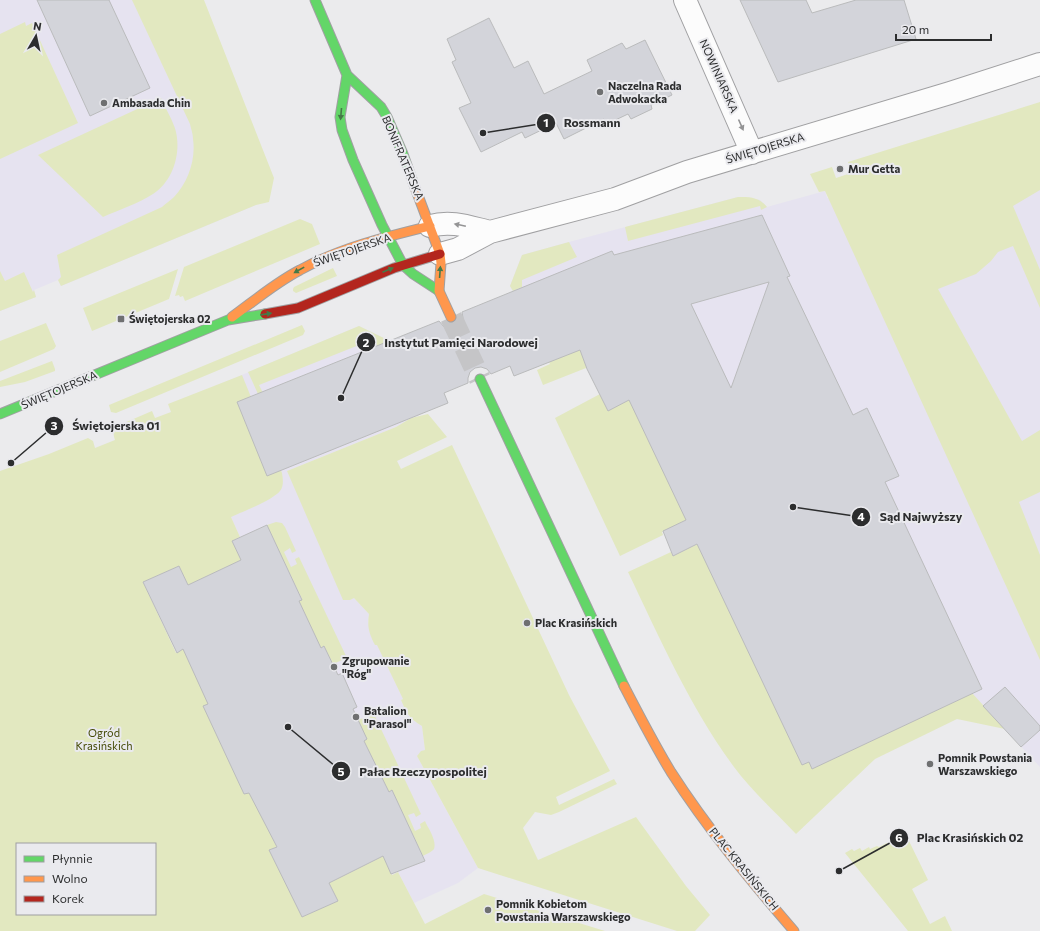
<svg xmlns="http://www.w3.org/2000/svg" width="1040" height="931" viewBox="0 0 1040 931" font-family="Commissioner,sans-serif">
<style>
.commercial{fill:#e6e3f0}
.green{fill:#e2e8c0;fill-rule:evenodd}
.building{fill:#d3d4da;stroke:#babbbc;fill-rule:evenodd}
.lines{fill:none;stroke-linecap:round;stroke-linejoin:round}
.secondary-tunnel{stroke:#c5c5c7;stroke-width:22;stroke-dasharray:22 11;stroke-linecap:butt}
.street-casing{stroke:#a0a0a2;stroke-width:24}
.fast-casing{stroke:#a0a0a2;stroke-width:11}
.slow-casing{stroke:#a0a0a2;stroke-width:11}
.jam-casing{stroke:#a0a0a2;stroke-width:11}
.street{stroke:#fcfcfc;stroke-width:22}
.fast{stroke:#63d668;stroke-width:9}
.slow{stroke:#ff974d;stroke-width:9}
.jam{stroke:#b3261e;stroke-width:9}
.oneway{fill:#457948}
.oneway2{fill:#949495}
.poi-dot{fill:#6f7071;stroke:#eaeaee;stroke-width:1.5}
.labels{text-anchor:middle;stroke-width:4;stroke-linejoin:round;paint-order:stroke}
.street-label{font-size:11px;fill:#2c2d2e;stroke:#eaeaee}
.poi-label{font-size:11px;font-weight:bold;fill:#2c2d2e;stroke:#eaeaee;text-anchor:start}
.park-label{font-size:11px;fill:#444a05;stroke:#eaeaee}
.leader{fill:none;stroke:#2c2d2e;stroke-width:1.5}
.callout-dot{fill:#2c2d2e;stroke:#eaeaee;stroke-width:1.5}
.mark-label{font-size:12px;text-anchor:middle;font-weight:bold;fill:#fff}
.callout-label{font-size:12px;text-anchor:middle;font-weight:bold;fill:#2c2d2e;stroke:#eaeaee;stroke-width:4;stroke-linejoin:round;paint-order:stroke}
</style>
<rect width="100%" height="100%" fill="#ebebed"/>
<path class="commercial" d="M0,0H162L256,205L61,286L58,280L34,290L36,297L0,311Z
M1040,132V767L975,697L606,328L542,353L510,286L522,255L569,242L738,197H746L760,200L767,207L825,191L827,198Z
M359,326L390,341L419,416L411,418L396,427L287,471L354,598L369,614L368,622L376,645L377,644L403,699L401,700L407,714L413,720L422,726L425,750L417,756L478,868L458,883L414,903L398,872L392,875L383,857L329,884L338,901L302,917L269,850L276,847L249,793L244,794L203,706L189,662L183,649L177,653L143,582L179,566L188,585L241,560L232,541L240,537L231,517L213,387Z"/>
<path class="green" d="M132,0H204L274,178L269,202L256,205L61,286L58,280L61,277L57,255L162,207C166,203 171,200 174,197C188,182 196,160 193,139C193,134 191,129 190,124Z
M25,22L26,26L32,23L78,123L0,159V34Z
M161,98C165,108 174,122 176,132C181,154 173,181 153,194C139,203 119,210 103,217L38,155Z
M1040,102V190L1013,206L1040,270V308L1013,246L998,252L991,261L976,274L938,289L1022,441L1040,430V492L1019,502L1040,555V660L825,191L819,192L810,174L832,167L836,178L851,173L848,162Z
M738,197C750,197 759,197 767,207L761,210L760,206L628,241L625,227Z
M300,219L312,224L320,244L185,301L183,296L180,297L179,295L175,296L184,267Z
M569,242L577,257L522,280V287L513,291L510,286L522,255Z
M333,268L337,276L296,293L293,291V289L294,287Z
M178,269L169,299L92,331L83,308Z
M0,271L5,281L24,272L33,292L34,290L36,297L0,311Z
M46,323L56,346L54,349L0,372V341Z
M302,325L305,331L303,335L116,413L111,412L109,405Z
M359,326L390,341L377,346L374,339L259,385L263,393L258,394L248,372Z
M580,338V350L586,365L600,360L619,355L543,385L537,370L550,364L545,352Z
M52,361L55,369V371L25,382L0,387V381Z
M242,375L282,473C283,479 284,486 280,491C273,500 242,512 231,517L240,537L232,541L241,560L188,585L179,566L143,582L176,653L183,649L188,657L187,658L209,704L204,706L244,794L250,792L269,831L276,845V847L269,850L302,917L338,901L329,883L383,856L392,875L398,872L425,924L484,894L605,931H0V471L49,454L88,438L93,441L95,448L115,440C113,434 113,431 117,426L152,411L155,418L171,412L168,404ZM17,844H155V914H17Z
M630,378L601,396L608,411L638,395L695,516L662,532L663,535L620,556L555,418Z
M428,414L447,437L397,461L401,469L452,445L569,695L586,727L610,771L556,797L559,805L614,779L617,784L559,812L551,815L535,812L523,828L538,860L636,817L686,886L710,915L695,931H677L478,868L417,756L421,751L425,750L422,726C409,718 407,714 401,700L403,699L377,645H375C369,633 367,627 369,614L354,598L350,600H343L287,471L396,427L411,418Z
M276,522L282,523L285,527L296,551L292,553L290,548L284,552L291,567L297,564L295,559L299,557L347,658L333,664L324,646L321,648L299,601L302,599L267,525Z
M706,540L972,693L1005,729L957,719L875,759L796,834C775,812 752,791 734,767C690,707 660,639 628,572L671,552L673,556Z
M374,714L421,814L416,817L414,813L408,815L415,831L421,828L420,824L425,821C428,828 437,840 434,849C432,852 426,854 423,856L392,790L389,792L364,741L358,720Z
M904,840L905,842L909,841L928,880L912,889L930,924L945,916L952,931H908L845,853L852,849L854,851L860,848L862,851L869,847L870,849L877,846L879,847L887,843L888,845L895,842L896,844Z"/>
<path class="building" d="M37,0H109L150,88L90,116Z
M740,0H806L812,13L856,0H904L916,39L778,82Z
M489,18L514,68L528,61L544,94L592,71L587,60L622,43L626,49L645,40L672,95L651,105L652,109L631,119L628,114L607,124L604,119L564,139L556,123L525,138L522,132L481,152L459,108L471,103L452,62L456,60L447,39Z
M762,215L790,276L787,277L853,415L867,408L899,476L885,482L982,689L812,769L809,762L802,765L697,544L673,556L663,531L686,520L629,400L608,411L587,369L580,350L514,376L510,366L491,374L487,369L481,367L475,368L470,372L468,378V383L444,393L448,403L267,476L237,402L439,321L444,327L449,329L456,328L461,324L463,318L462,312L612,251L614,255ZM769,282L731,388L691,304Z
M267,525L302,600L299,601L321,648L324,646L338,675L342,673L357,707L353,709L367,739L364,741L389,792L392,790L425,861L391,874L383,856L329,883L338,901L302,917L269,850L277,847L249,793L244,794L203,706L208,704L183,649L177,653L143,582L179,566L188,585L241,560L232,541Z
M1005,687L1040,726V730L1021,747L983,706Z"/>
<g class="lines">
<path class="secondary-tunnel" d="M451,317L480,379"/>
<defs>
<path id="street" d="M685,0L752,153
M430,226C452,220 469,227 490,232
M440,254L458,249L490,232L615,199L687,172L950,93L1040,64"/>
<path id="fast" d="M315,0L347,75L381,107L387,117L403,154L413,182
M347,75L340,117L342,130L353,160L382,225L403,265L413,274L439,291
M480,379L624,686
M0,414L228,320L265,314"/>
<path id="slow" d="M413,182L440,254L441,263L439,291L451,317
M232,317C254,301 275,283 300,270C340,248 385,237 430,226
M624,686C639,715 654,744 671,772C707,828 750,880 794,931"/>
<path id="jam" d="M265,314L298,308L394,268L440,254"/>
</defs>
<use href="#street" class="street-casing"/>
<use href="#fast" class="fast-casing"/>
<use href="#slow" class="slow-casing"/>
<use href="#jam" class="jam-casing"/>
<use href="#street" class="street"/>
<use href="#fast" class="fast"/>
<use href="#slow" class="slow"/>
<use href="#jam" class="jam"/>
</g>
<defs><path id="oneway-solid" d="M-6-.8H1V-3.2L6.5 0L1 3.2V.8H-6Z"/></defs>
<g class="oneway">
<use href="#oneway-solid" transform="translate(341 114) rotate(95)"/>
<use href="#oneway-solid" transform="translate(299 270) rotate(151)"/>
<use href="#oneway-solid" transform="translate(388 270) rotate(-23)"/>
<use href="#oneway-solid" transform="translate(440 272) rotate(-86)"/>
<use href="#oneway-solid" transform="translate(266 314) rotate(-9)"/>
</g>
<g class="oneway2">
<use href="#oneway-solid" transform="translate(741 125) rotate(66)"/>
<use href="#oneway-solid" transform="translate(460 225) rotate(-168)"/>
</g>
<g class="poi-dot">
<circle cx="600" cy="92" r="4"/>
<circle cx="104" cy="103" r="4"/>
<circle cx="840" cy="169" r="4"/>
<rect x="117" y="315" width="8" height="8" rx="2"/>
<circle cx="527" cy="623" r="4"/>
<circle cx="334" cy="667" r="4"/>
<circle cx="356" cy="717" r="4"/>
<circle cx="930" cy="764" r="4"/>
<circle cx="488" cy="910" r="4"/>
</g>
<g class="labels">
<g class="street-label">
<text transform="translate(719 76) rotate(66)" y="4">NOWINIARSKA</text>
<text transform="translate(765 148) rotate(-17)" y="4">ŚWIĘTOJERSKA</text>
<text transform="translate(403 158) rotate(67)" y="4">BONIFRATERSKA</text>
<text transform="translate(352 250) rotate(-19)" y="4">ŚWIĘTOJERSKA</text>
<text transform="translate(59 390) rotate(-23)" y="4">ŚWIĘTOJERSKA</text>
<text transform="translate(744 869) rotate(51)" y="4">PLAC KRASIŃSKICH</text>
</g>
<g class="poi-label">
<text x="608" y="90">Naczelna Rada<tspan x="608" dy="13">Adwokacka</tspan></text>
<text x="112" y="107">Ambasada Chin</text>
<text x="848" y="173">Mur Getta</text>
<text x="129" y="323">Świętojerska 02</text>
<text x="535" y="627">Plac Krasińskich</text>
<text x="342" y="665">Zgrupowanie<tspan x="342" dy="13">"Róg"</tspan></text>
<text x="364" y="715">Batalion<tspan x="364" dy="13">"Parasol"</tspan></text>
<text x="938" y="762">Pomnik Powstania<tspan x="938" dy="13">Warszawskiego</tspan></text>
<text x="496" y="908">Pomnik Kobietom<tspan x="496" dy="13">Powstania Warszawskiego</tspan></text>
</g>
<g class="park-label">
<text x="104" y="737">Ogród<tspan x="104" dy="13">Krasińskich</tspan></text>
</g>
</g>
<path class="leader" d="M483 133L546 123M341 398L366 342M11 463L54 426M793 507L861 517M288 727L341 771M839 871L899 838"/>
<g class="callout-dot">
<circle cx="483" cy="133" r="4"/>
<circle cx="341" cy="398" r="4"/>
<circle cx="11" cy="463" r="4"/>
<circle cx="793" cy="507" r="4"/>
<circle cx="288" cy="727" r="4"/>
<circle cx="839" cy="871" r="4"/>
<circle cx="546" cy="123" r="10"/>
<circle cx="366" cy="342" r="10"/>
<circle cx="54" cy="426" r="10"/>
<circle cx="861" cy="517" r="10"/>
<circle cx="341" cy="771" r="10"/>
<circle cx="899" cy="838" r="10"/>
</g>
<g class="mark-label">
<text x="546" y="127">1</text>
<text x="366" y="347">2</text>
<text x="54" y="430">3</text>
<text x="861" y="521">4</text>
<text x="341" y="776">5</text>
<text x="899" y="842">6</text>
</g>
<g class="callout-label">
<text x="592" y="127">Rossmann</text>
<text x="461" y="347">Instytut Pamięci Narodowej</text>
<text x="116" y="430">Świętojerska 01</text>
<text x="921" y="521">Sąd Najwyższy</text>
<text x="423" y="776">Pałac Rzeczypospolitej</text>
<text x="970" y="842">Plac Krasińskich 02</text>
</g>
<rect x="16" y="843" width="140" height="72" fill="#eaeaee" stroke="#9e9ea1"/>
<rect x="24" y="856" width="20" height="6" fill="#63d668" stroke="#9e9ea1"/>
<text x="52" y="863" font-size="12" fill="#2c2d2e">Płynnie</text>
<rect x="24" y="876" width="20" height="6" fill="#ff974d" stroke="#9e9ea1"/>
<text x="52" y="883" font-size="12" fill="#2c2d2e">Wolno</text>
<rect x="24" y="896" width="20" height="6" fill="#b3261e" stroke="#9e9ea1"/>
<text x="52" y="903" font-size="12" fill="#2c2d2e">Korek</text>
<g transform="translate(36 36) rotate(9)" stroke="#eaeaee" stroke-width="3" paint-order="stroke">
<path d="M0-3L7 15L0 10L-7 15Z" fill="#2c2d2e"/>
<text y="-6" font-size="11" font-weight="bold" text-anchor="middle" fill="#2c2d2e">N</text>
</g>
<path d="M896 34v6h95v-6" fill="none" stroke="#2c2d2e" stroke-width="2"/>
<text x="902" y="34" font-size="12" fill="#2c2d2e" stroke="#eaeaee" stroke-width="3" paint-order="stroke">20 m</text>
</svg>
